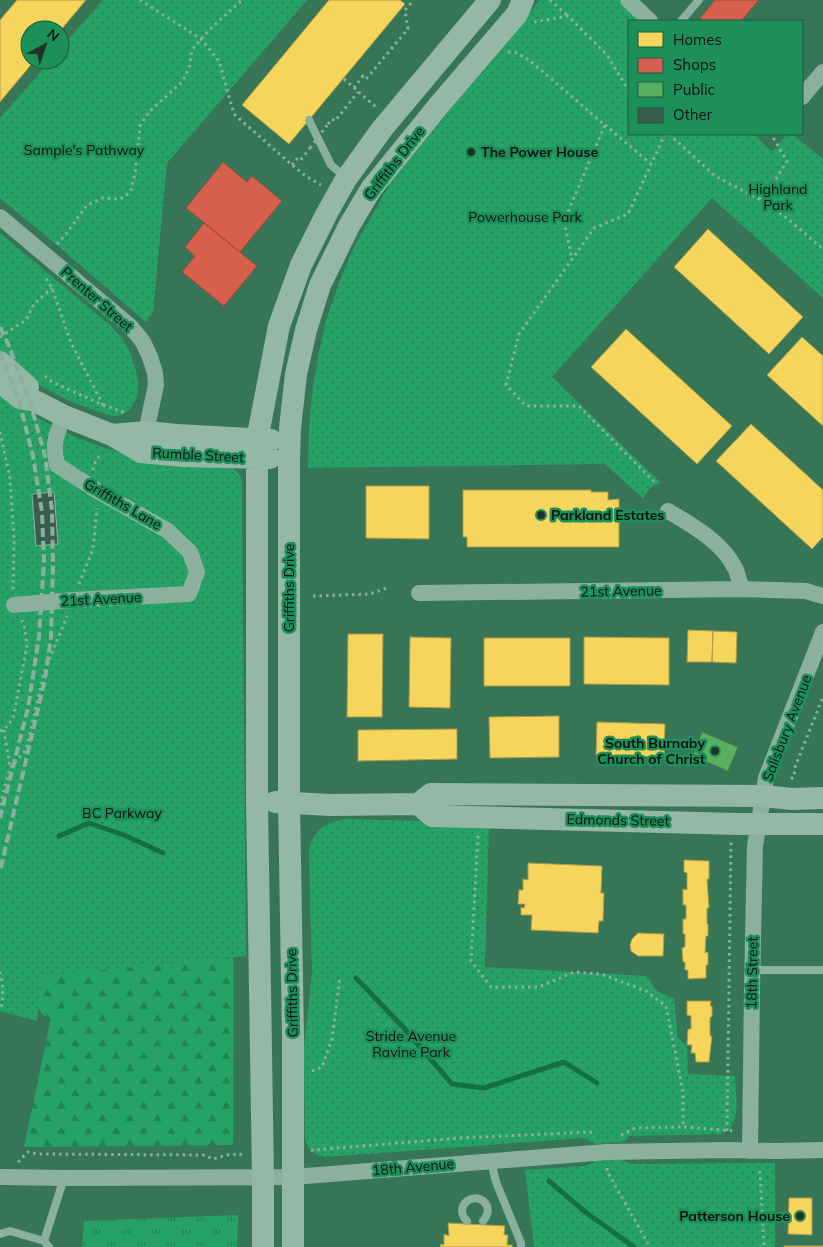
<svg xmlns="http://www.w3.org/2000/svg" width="823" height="1247" viewBox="0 0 823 1247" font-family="Mulish,sans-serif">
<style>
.grass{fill:url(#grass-tufts)}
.forest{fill:url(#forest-firs)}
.park{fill:url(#park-dots)}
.homes{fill:#f6d55c;stroke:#b19a46}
.shops{fill:#d6604d;stroke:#9b483b}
.public{fill:#5aae61;stroke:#447f49}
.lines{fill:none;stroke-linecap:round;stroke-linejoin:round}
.stream{stroke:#156f45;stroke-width:5}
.building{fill:#3b5c4c;stroke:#93b6a5}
.path{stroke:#8bb19e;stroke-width:3;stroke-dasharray:2.5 4;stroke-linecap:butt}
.lane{stroke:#8bb19e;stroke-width:8}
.street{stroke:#8bb19e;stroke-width:16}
.secondary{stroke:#94b7a6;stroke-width:22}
.rail{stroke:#8bb19e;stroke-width:4;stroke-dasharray:9 4;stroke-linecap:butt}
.path-bridge{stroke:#8bb19e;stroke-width:3;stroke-dasharray:2.5 4;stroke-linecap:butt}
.poi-dot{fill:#1e342a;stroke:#1c9058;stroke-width:2}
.labels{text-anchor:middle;stroke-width:5;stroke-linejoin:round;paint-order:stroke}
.park-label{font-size:14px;fill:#111;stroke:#1c9058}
.poi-label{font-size:14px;font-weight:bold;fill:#111;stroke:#1c9058;text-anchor:start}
.street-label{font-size:14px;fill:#111;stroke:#1c9058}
</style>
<defs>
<pattern id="grass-tufts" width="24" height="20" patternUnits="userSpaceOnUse" patternTransform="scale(1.25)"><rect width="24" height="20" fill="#27a266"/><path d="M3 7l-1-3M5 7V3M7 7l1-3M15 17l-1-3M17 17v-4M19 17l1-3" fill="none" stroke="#208353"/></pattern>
<pattern id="forest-firs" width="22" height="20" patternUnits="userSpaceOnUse" patternTransform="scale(1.25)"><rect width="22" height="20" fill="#27a266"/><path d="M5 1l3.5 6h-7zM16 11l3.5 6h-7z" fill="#208353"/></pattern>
<pattern id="park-dots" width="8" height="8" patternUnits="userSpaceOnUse" patternTransform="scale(1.25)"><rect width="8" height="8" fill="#27a266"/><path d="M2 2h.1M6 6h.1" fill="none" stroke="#208353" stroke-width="1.8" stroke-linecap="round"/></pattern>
</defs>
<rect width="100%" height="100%" fill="#377557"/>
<path class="grass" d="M238,1215L237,1247H82L84,1221Z"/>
<path class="forest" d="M234,622L233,1145L24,1147L50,1023L20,987Z"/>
<path class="park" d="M103,0H307L167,163L153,312L146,322L57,245L0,198V118L51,60H60V49Z
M540,0H620L642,21H629V134H754L771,151H773L787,134H792L823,159V298L712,198L552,377L660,482L650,488L643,498L605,464L308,468L309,429L312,393L318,357L326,320L339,283L354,247L391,182Z
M0,233L111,326C114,330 118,333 121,337C133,353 147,392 130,409C126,413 120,417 113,416C106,415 98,411 91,409C71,402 50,393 33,380C22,372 11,362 0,353Z
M0,390C36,420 80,443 126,454C137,457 149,458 160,459C184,462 208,465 232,468L239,474L242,481L246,956L41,976L37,1021L0,1011Z
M347,819L489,823L485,967L646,976L657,991L674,999L678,1038L687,1046L688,1074L735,1076C736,1094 742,1128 721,1134L630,1136L623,1142L595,1144L584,1138L325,1157C314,1155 307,1149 305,1138L304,1048L312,973L309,853C312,830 325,822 347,819Z
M607,1160H622L631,1164L775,1163V1247H534L525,1170L586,1166L594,1161Z"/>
<path class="homes" d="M17,0H86L60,31L30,30V60H35L0,102V20Z
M329,0H400L405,4L289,144L242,105Z
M708,229L803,317L769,354L674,267Z
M626,329L732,426L697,464L591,367Z
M802,337L823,356V426L767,375Z
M751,424L823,490V537L812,549L716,461Z
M366,486H429V539L366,538Z
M463,490H591V492H608V500L619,499V547H467V537H463Z
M688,630L713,631L712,662H687Z
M713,631L737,632L736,663L712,662Z
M348,634H383L382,717H347Z
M410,637L451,638L450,708L409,707Z
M584,637L669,638V685L584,684Z
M484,638H570V686H484Z
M559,716V757L490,758L489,717Z
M597,722L665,724L664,757L596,755Z
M457,729V759L358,761V730Z
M684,860L709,861V879H707L709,908H707V924H708V936H706L705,953L708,952V965H706V978L688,979V970H685V962H683L682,948L685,947V934H683V919H686V905H683V889L687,890V873L684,872Z
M528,863L602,866L601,893H604L603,921H599L598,933L531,930L532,915H521V907L524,908L525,904H518L519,890H523V879L528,880Z
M638,933L664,934L663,956H638L631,951L630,945L632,939Z
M687,1001H711L710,1006H712V1017H710V1036H712L709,1062H696L695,1053H691L692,1045H687L688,1029H691V1016L687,1015Z
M789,1198H812V1235L788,1234Z
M448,1223L505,1226L504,1235H508L507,1245H512V1247H441L440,1244L444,1245V1234L449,1236Z
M784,1246H823V1247H784Z"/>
<path class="shops" d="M715,0H759L741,21H702L703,20L700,18Z
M223,162L247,182L252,176L282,201L240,252L186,208Z
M204,223L257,266L224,306L182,272L195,256L185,247Z"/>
<path class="public" d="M702,732L738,747L728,771L693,756Z"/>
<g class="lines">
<path class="stream" d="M59,836L89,823L124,835L163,853
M356,978L403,1027L452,1084L484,1088L564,1062L597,1083
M549,1181L584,1211L634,1247"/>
</g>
<path class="building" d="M54,492L58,544L36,546L32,494Z"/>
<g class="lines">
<path class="path" d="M140,0L201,39L219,61L234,114L292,165L307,177L321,185
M550,0L567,15
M534,22L568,16L607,55L629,91
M508,52L517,53L529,60L605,125L564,221L572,259
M344,79L376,107
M354,88L363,76L366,79L408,29L405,10L414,0
M328,124L332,119L335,121L358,92
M605,125L651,164
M669,134L715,176L759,199L788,219L823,249
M292,165L297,159L300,161L310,148
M759,199L776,179L787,161L771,134
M57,244L66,234L87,205L102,198L120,199L126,196L131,190L135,173L140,126L149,112L182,82L189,68L192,50L201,39L210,29L242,0
M0,337L26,320L34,304L52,288
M45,376L52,382L103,405L71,343L52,288L46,278
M103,405L126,413
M0,432L10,478L14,538L13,590
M93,470C94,463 96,459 102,454
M654,482L579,406H526L506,385L519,334L594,228L628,214L665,134
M79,584L93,549L97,508
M313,596L370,594L390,587
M4,730L10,768
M0,731L4,730L13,719L16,703L27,646L24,625L21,619
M791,779L794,777L795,767L823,697
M0,805L10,768L26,750L44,673L67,616
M478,836L471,961L491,987H539L574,972L601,974L646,991L666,1006L683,1092V1127
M0,972C3,983 4,999 0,1010
M312,1071L322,1067L332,1039L340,977
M727,1131L731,841
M621,1135L635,1128L683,1127L735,1131
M311,1151L313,1150L459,1138L590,1132L595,1136
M18,1162L28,1152L38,1154L204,1155L213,1159L227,1155L240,1154L242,1156L245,1155
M607,1168V1171L650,1247
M760,1171L764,1247"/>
<path class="lane" d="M681,21L699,0
M309,120L331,165L345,177
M753,970H823
M491,1161L496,1182L521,1243V1247
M467,1221C451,1205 478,1188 487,1206C489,1211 487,1216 483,1221
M0,1234L10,1231L44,1241L49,1247
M44,1241L64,1178"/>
<path class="street" d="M628,0L650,21
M802,97L823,72
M0,217L131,327L143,342L150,357L155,373L156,385L146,432
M668,511C692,525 724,543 736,570C738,576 740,583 742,589
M419,593L742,589L806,591L823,596
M14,605L73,600L189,594L197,572L190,552L168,531L96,490L57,465C52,443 56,436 64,416
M750,1151L752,987L755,846L766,778L823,632
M2,1177L64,1178L293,1177L607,1152L727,1150L776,1151L823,1150"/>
<path class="secondary" d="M0,362L28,387
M0,382L20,398L35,401L64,416L112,435L141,452L183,456L270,458
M112,435L146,432L177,435L271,440
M275,802L330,805L418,804L431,794L763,796L792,799L823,798
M418,804L432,816L738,824H823
M263,1247V1177L257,802V440L279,326L301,265L327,213L346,179L382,129L490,0
M293,1247V1036L289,803V459L290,428L296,374L306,330L320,285L349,226L371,189L440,104L517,14L523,0"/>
<path class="rail" d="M0,327L9,346L30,402L45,456L52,510L53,565L51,637L45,679L0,871
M0,352L19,401L33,456L42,512L44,562L39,637L28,708L0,818"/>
<path class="path-bridge" d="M310,148L328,124"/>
</g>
<g class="poi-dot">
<circle cx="471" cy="152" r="5"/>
<circle cx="541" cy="515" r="5"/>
<circle cx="715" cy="751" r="5"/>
<circle cx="800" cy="1216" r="5"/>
</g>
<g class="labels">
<g class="park-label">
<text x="84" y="155">Sample's Pathway</text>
<text x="778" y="194">Highland<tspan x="778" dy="16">Park</tspan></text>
<text x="525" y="222">Powerhouse Park</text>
<text x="122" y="818">BC Parkway</text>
<text x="411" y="1041">Stride Avenue<tspan x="411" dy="16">Ravine Park</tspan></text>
</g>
<g class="poi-label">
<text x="481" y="157">The Power House</text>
<text x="551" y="520">Parkland Estates</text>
<text x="705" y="748" text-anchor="end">South Burnaby<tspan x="705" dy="16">Church of Christ</tspan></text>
<text x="790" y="1221" text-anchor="end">Patterson House</text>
</g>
<g class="street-label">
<text transform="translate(394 163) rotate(-52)" y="5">Griffiths Drive</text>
<text transform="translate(97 299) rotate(41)" y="5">Prenter Street</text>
<text transform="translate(198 455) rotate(3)" y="5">Rumble Street</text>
<text transform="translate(123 504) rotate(30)" y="5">Griffiths Lane</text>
<text transform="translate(289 588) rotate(-90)" y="5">Griffiths Drive</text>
<text transform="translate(621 591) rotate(-1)" y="5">21st Avenue</text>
<text transform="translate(101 599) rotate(-3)" y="5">21st Avenue</text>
<text transform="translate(787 728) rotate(-69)" y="5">Salisbury Avenue</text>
<text transform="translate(618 820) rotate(1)" y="5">Edmonds Street</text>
<text transform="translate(752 973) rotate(-89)" y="5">18th Street</text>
<text transform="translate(292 993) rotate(-91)" y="5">Griffiths Drive</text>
<text transform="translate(413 1167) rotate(-5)" y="5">18th Avenue</text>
</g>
</g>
<rect x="628" y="20" width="175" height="115" fill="#1c9058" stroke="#185d3c"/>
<rect x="638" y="32" width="25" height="15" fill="#f6d55c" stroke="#185d3c"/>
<text x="673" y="45" font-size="15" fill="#111111">Homes</text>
<rect x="638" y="58" width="25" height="15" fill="#d6604d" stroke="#185d3c"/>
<text x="673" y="70" font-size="15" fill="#111111">Shops</text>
<rect x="638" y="82" width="25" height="15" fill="#5aae61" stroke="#185d3c"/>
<text x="673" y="95" font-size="15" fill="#111111">Public</text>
<rect x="638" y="108" width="25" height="15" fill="#3b5c4c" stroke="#185d3c"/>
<text x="673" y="120" font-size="15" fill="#111111">Other</text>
<g transform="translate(45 45) rotate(40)"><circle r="24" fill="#1c9058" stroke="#185d3c"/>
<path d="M0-4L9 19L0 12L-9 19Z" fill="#1e342a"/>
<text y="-8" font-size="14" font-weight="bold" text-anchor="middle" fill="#111111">N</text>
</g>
</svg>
